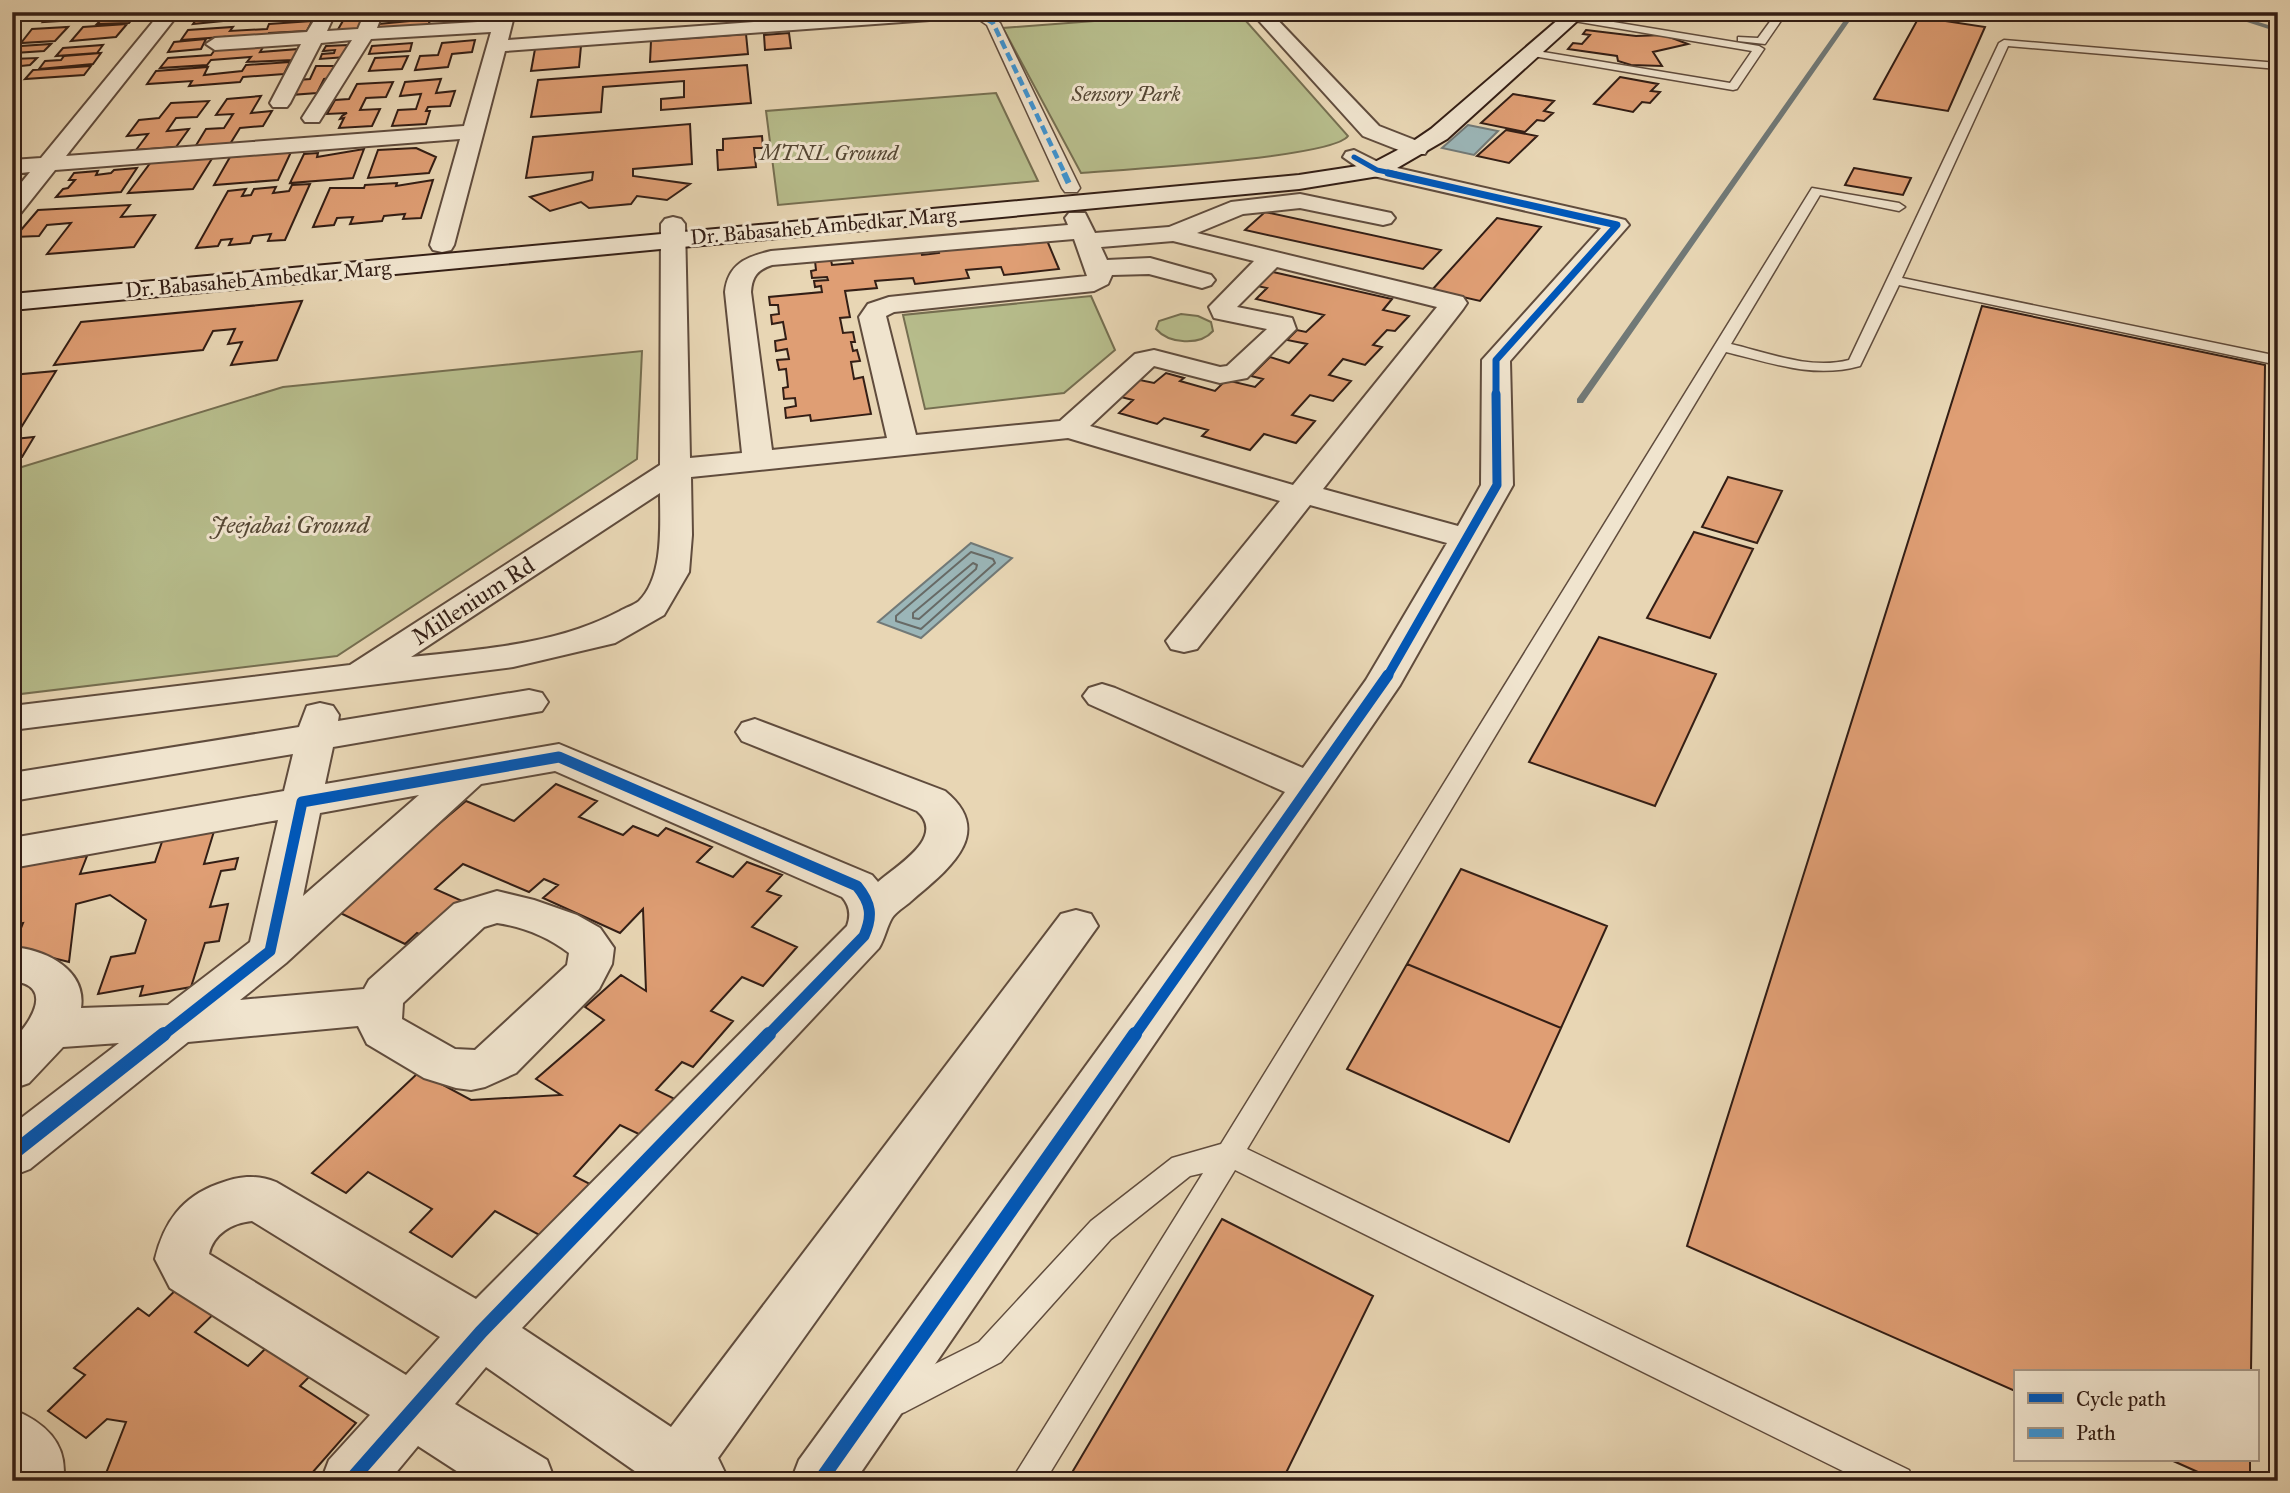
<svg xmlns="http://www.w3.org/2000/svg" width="2290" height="1493" viewBox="0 0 2290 1493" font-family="'IM FELL Great Primer',serif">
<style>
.green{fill:#b7bd8c;stroke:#756e50;stroke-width:2}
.water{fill:#9bb6b8;stroke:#717977;stroke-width:2}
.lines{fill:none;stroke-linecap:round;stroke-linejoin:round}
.shore{stroke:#676a66;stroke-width:2}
.stream{fill:#717977;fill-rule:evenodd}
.building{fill:#df9e74;stroke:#331e15;stroke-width:2}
.service-casing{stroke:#604c3d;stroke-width:3}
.pedestrian-casing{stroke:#604c3d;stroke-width:3}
.minor-casing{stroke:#604c3d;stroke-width:4}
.tertiary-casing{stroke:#604c3d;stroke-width:4}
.secondary-casing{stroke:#331e15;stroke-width:4}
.service{fill:#f0e4ce;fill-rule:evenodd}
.pedestrian{fill:#f0e4ce;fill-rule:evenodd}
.minor{fill:#f0e4ce;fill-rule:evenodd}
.tertiary{fill:#f0e4ce;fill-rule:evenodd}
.secondary{fill:#f0e4ce;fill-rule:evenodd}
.quiet-far1{stroke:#3d94d3;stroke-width:4.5;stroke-dasharray:9 4.5;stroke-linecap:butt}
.quiet{stroke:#3d94d3;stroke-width:6;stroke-dasharray:11 6;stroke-linecap:butt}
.cycleway-far4-casing{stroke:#f0e4ce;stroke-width:8}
.cycleway-far3-casing{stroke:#f0e4ce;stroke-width:10}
.cycleway-far2-casing{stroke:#f0e4ce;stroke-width:12}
.cycleway-far1-casing{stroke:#f0e4ce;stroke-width:16}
.cycleway-casing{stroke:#f0e4ce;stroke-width:18}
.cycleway-far4{stroke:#0057b8;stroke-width:5}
.cycleway-far3{stroke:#0057b8;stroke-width:7}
.cycleway-far2{stroke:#0057b8;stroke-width:9}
.cycleway-far1{stroke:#0057b8;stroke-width:11}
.cycleway{stroke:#0057b8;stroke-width:14}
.labels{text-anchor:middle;stroke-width:6;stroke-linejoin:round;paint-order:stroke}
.far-park-label{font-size:21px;font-style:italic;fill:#544633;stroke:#f0e4ce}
.far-street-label{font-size:21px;fill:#331e15;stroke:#f0e4ce}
.park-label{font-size:24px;font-style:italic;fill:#544633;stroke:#f0e4ce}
.street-label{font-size:24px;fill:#331e15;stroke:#f0e4ce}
</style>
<rect width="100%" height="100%" fill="#e8d6b4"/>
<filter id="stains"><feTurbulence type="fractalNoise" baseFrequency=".00286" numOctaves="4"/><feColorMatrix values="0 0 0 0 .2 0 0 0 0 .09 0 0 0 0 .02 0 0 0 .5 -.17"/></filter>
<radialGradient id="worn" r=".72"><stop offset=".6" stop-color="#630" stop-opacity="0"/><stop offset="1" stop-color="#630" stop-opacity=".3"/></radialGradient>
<path class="green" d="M1212,12H1238L1348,136C1333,158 1119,170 1081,173L1003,28Z
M996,93L1038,181L778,205L766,111Z
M1091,296L1115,350L1064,393L925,409L903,315Z
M1181,314L1198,316L1211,322L1213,331C1200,346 1169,344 1156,329L1159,321Z
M642,351L637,459L337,656L12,695V470L283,387Z"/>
<path class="water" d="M1468,125L1498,131L1474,155L1442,148Z
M971,543L1012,558L921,638L878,622Z"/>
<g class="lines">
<path class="shore" d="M971,552L993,559L995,563L921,629L896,621V616Z
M973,563L977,565L976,569L919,619L913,618V613Z"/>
<path class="stream" d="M1850,12H1856L1583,403H1577V399Z
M2216,12H2226L2278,28V32Z"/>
</g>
<path class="building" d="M52,12H83L76,20L43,22Z
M316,12L314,17L272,19L274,16L193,24L201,13Z
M452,12H482L480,25L447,27Z
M723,12H768V15L723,18Z
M1662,12H1738L1734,21L1711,18L1698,13L1695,18Z
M382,17L378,24L431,19L427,27L336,33L344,19Z
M1919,17L1985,27L1948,111L1874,99Z
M133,18L129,23L97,24L101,20Z
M312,21L307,31L269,33L266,40L220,43L224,37L181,40L188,30L233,27L230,31L267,29L269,24Z
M127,24L116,37L71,41L83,27Z
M68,27L55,41L21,43L32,29Z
M1586,30L1636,36L1664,35L1688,44L1653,52L1662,66L1631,65L1618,61L1617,56L1568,49L1573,43L1582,44L1590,35L1583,34Z
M789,33L791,48L765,50L764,35Z
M746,34L748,54L650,62L651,41Z
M206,39L201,49L168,52L174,42Z
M475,40L472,52L452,54L448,67L415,70L420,56L438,55L442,43Z
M412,43L410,51L369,54L372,46Z
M51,44L44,51L14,53L21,46Z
M265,44L260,52L299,49L293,60L247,62L251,57L211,60L207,65L160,68L168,58L211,55L217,47Z
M103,45L97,53L56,56L63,48Z
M348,45L346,57L320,59L322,54L334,53L335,50L323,51L326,46Z
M581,46L579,67L531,71L535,49Z
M101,53L93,64L39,69L45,61L61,60L64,56Z
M408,56L402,69L369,71L375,58Z
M37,58L30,65L12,67V59Z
M290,62L284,74L243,77L240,82L189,86L192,81L147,84L156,71L208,67L204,75L242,71L246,65Z
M747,65L751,103L661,110V99L684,97V81L603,87L601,112L531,117L538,80Z
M91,66L84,75L25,79L33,70Z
M316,66H340L332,78L324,79L317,93L290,95L298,80L310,79Z
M1620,77L1658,84L1651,91L1660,92L1650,103L1642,102L1633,112L1594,104Z
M441,79L436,93L455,91L450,106L428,107L426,111H430L426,124L392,126L398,110L416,109L421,94L400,96L405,82Z
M393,82L386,97L366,98L360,110L380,109L372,126L339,128L344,118L340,119L342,116L347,113L327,114L335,100L349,99L357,84Z
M1513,94L1554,101L1544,111L1553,113L1544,121L1537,120L1525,132L1481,123Z
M261,96L251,113L272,111L263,126L240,128L230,144L195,147L206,129L224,128L233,114L216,115L227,99Z
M209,101L197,117L176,118L167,131L189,129L176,147L136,150L148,134L127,136L139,120L159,118L171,103Z
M690,124L692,164L633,169V176L690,184L667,200L637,196L631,204L589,208L581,202L550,211L530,197L592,180L593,172L526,178L533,137Z
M1506,130L1537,136L1509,163L1477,156Z
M762,136L763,148H754L756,167L718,170L717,150H723V139Z
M416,148L436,157L429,173L368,178L378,150Z
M364,149L353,178L290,183L304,154L318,153L317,157Z
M291,152L278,180L214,185L230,157Z
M213,157L193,189L128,193L151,162Z
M137,168L121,192L56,197L63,189L68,188L75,180H69L74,173L98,171L96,175L111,173L114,170Z
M1854,168L1911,178L1903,195L1845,185Z
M433,180L421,218L403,219L405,214L384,216L382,221L350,224L353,217L337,218L334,225L313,227L330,188H364L365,185L397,183L396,186Z
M310,184L285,240L268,241L271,234L253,236L250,243L229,245L232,239L221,240L218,246L196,248L228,191L246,189L242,196L251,195L254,189L276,187L273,193L289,191L292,185Z
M130,205L121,217L155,215L134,247L47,254L71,223L47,225L39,236L15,237L38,210Z
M1265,212L1441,250L1423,269L1245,230Z
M1497,218L1541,227L1480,301L1432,290Z
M1046,238L1059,269L1004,275L1001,267L966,270L969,278L915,284L913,278L875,281L877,288L845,291L850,317L840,318L843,333L853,332L855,342H851L853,351L857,350L860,361L851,362L854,379L863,377L871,414L811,421L810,415L786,418L785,408L796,406L795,398L784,399L783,388L788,387L786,369L779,370L777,360L789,359L787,349L776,351L775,341L786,339L783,322L772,324L771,315L779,314L778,305H770L769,297L822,292L821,286L815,287L814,281L828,280L827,277L812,278L811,271L816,270L815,261L831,260L832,265L853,263L851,257L921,250L922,255L939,253L938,249L1007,242L1009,245L1026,244L1025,240Z
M1273,272L1392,299L1383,310L1409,316L1395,331L1387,330L1373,345L1382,347L1365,365L1343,359L1329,375L1351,381L1333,401L1310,395L1292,415L1315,421L1296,443L1264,434L1250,450L1202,436L1208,430L1164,418L1157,424L1119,413L1133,400L1121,397L1140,380L1154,383L1166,373L1184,378L1180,381L1215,391L1226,380L1255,387L1263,379L1251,376L1270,357L1289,363L1307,344L1287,340L1297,330L1306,332L1324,315L1256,299L1267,288L1257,286Z
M302,301L277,360L231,365L242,342L228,344L235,329L213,331L203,350L54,365L81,322Z
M1982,306L2265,365L2251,1372H2015V1391L1687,1246Z
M56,371L14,439L34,437L22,457L12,458V375Z
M1728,477L1782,491L1757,543L1702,527Z
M1694,532L1753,549L1710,638L1647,618Z
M1599,637L1716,674L1655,806L1529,762Z
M556,784L597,801L579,817L623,835L633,826L658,836L666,828L712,847L697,862L733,877L747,862L782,875L767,891L781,896L752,927L797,947L763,986L742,977L711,1011L733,1021L693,1067L682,1062L656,1090L675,1099L643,1136L620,1125L574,1176L592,1185L545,1238L495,1211L452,1257L410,1232L432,1209L368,1172L346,1193L312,1173L419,1072L471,1100L561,1095L536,1079L604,1020L585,1007L621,975L646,991L643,909L620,933L543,898L558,885L544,879L529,892L463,864L435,889L469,904L430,939L417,933L405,944L336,911L466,801L514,821Z
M215,828L204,864L238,858L235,869L221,871L210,907L228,904L219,941L205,943L191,987L140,996L143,986L98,994L111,957L135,953L146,920L110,895L76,904L69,962L13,948L23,923L12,925V867L87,856L80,874L155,862L164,836Z
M1461,869L1607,926L1561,1028L1407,964Z
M1407,964L1561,1028L1509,1142L1347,1069Z
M1222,1219L1373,1296L1282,1481H1067Z
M185,1281L222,1306L195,1332L248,1366L275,1339L319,1367L300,1386L356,1423L305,1481H103L126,1422L107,1419L86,1438L48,1411L85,1375L74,1368L138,1308L149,1316Z
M2171,1460H2250V1481H2218Z"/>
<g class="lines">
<defs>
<path id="service" d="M1777,12H1787L1765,44L1738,41V37L1758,38Z
M1571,15L1759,46L1764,49L1737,89L1733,90L1527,55L1526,53L1531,50L1730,83L1752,51L1568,20L1566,18Z
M2004,40L2278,63V69L2008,46L1902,278L2278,356V365L1899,285L1860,366C1813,379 1772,363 1726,352L1247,1149L1909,1470L1914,1481H1863L1235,1170L1045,1481H1011L1203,1173L1190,1176L1111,1239L1001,1362L905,1412L894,1416L883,1412L879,1401L883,1390L979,1342L1091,1221L1172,1158L1221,1144L1812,188L1899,203L1905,207L1899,211L1820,195L1731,344C1769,353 1810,370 1849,360L1999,43Z"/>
<path id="pedestrian" d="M968,12H985L1000,23L1080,188L1077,192H1065L1062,188L987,25Z"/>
<path id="minor" d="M161,12H180L66,156L464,126L491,32L371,39L319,122H305L302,118L352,40L321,43L290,103L287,107H273L270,103L301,44L215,50L206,44L215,38L307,32L318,14L324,13L333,18L327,31L358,29L363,17L369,12L378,13L381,17L377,28L494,21L497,12H515L508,40L892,12H980L971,17L505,51L454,245L451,250L442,252L433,250L430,245L460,139L55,170L20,214L12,216V194L30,172L12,174V160L41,158Z
M1354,150L1384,165L1617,218L1625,220L1629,225L1510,361L1513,485L1400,685L855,1481H791L799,1460L1285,792L1089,704L1083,696L1089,688L1102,684L1115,688L1303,768L1366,680L1447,543L1310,505L1197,649L1184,652L1171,649L1166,641L1280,501L1068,438L691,477L692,535L689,572L664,615L615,643L513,667L12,730V706L350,665L660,465L661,224L665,219L673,217L681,219L685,224L690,458L742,453L725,292C728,264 746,257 771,251L1068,225L1065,218L1069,213H1085L1095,233L1169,227L1231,202L1300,194L1391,213L1395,218L1391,223L1383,225L1300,208L1243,214L1197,233L1463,297L1467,303L1463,309L1323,489L1458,526L1481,485L1482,360L1601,228L1369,175L1343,157L1346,152ZM1074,239L1087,276L889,297L868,304L859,317L887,438L772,450L751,292C752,277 757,270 772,265ZM1173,241L1254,261L1209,307L1214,318L1267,329L1227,366L1220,367L1154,350L1135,354L1060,421L916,435L886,316L894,312L1094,291L1108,284L1112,275L1149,274L1202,288L1211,285L1215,280L1211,275L1150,258L1107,260L1101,247ZM1277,267L1437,307L1293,485L1090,426L1154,366L1220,383L1247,378L1296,329L1292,318L1237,307ZM660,493C660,525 664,576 639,601C634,605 625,608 620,611C556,645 482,649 411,657Z
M529,690L542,693L548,702L542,711L333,747L325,784L559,744L872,875L878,882C897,865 947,837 917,811L742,741L736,732L742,723L755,719L945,791C999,835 943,873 909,903C904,907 896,912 892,918C887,926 885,938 879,948L522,1328L671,1427L1061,914L1076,910L1091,914L1098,926L718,1458L729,1481H637L639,1474L486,1367L455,1404L547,1460L555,1481H472L418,1446L389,1481H321L329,1460L370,1415L170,1288L155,1259C164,1222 182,1197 218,1184C239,1176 255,1174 276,1182L476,1299L847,926C851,915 850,906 842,897L555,771L481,784L286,963L240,1000L364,989L369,980L454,904L497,891L534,900L577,915L600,928L614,948L612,964L599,989L516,1073L485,1087L471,1090L456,1088L424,1078L367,1044L358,1026L188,1042L30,1169L12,1176V1125L119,1043L63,1047L29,1083L12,1089V1041C30,1024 56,985 12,981V947C44,949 87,969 81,1008L168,1005L250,942L278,820L12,868V838L284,791L293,754L12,801V773L299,727L307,706L320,703L333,706L339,715L338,721ZM419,795L303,896L320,813ZM497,923C524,927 548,937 569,953L567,965L475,1050L455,1049L402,1019L403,1003L484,927ZM252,1221L440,1337L406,1375L209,1254C213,1234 232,1223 252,1221Z
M12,1409C44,1422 69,1443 63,1481H12Z"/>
<path id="tertiary" d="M1251,12H1270L1379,126L1425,144L1428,149L1425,154H1409L1363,136Z"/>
<path id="secondary" d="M1567,12H1587L1447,139L1385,175L1299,189L12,310V294L1299,175L1371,164L1409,144L1431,129Z"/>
</defs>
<use href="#service" class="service-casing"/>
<use href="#pedestrian" class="pedestrian-casing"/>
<use href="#minor" class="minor-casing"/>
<use href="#tertiary" class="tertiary-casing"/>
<use href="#secondary" class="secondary-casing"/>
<use href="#service" class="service"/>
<use href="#pedestrian" class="pedestrian"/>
<use href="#minor" class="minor"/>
<use href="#tertiary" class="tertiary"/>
<use href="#secondary" class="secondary"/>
<path class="quiet-far1" d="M975,12L993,23L1065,174"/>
<path class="quiet" d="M1064,173L1071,188"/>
<defs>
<path id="cycleway-far4" d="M1354,157L1377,170L1396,174"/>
<path id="cycleway-far3" d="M1388,173L1617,225L1496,360V395"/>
<path id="cycleway-far2" d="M1387,677L1497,485L1496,394"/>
<path id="cycleway-far1" d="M162,1036L270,951L302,802L559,757L857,886C871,903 873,916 864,936L767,1036
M1134,1036L1388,675"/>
<path id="cycleway" d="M12,1154L164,1034
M350,1481L481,1332L769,1034
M820,1481L1135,1034"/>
</defs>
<use href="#cycleway-far4" class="cycleway-far4-casing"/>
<use href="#cycleway-far3" class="cycleway-far3-casing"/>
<use href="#cycleway-far2" class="cycleway-far2-casing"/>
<use href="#cycleway-far1" class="cycleway-far1-casing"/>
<use href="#cycleway" class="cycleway-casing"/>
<use href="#cycleway-far4" class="cycleway-far4"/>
<use href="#cycleway-far3" class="cycleway-far3"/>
<use href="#cycleway-far2" class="cycleway-far2"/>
<use href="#cycleway-far1" class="cycleway-far1"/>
<use href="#cycleway" class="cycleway"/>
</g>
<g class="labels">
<g class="far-park-label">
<text x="1126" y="101">Sensory Park</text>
<text x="829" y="160">MTNL Ground</text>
</g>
<g class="far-street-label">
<text transform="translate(823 226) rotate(-5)" y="7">Dr. Babasaheb Ambedkar Marg</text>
<text transform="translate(258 279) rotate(-5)" y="7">Dr. Babasaheb Ambedkar Marg</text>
</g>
<g class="park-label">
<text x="290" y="533">Jeejabai Ground</text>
</g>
<g class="street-label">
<text transform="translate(473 601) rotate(-33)" y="8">Millenium Rd</text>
</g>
</g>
<rect width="2290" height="1493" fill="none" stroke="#e8d6b4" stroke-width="42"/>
<rect x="14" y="14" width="2262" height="1465" fill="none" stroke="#331e15" stroke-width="3.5"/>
<rect x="21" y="21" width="2248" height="1451" fill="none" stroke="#331e15" stroke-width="2"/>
<rect x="2014" y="1370" width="245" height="91" fill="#f0e4ce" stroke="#a49584" stroke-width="2"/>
<rect x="2028" y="1393" width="35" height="10" fill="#0057b8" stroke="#a49584" stroke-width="2"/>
<text x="2076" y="1406" font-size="21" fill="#331e15">Cycle path</text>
<rect x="2028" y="1428" width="35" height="10" fill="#3d94d3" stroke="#a49584" stroke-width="2"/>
<text x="2076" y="1440" font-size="21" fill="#331e15">Path</text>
<rect width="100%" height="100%" filter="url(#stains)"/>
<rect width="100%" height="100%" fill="url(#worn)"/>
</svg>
